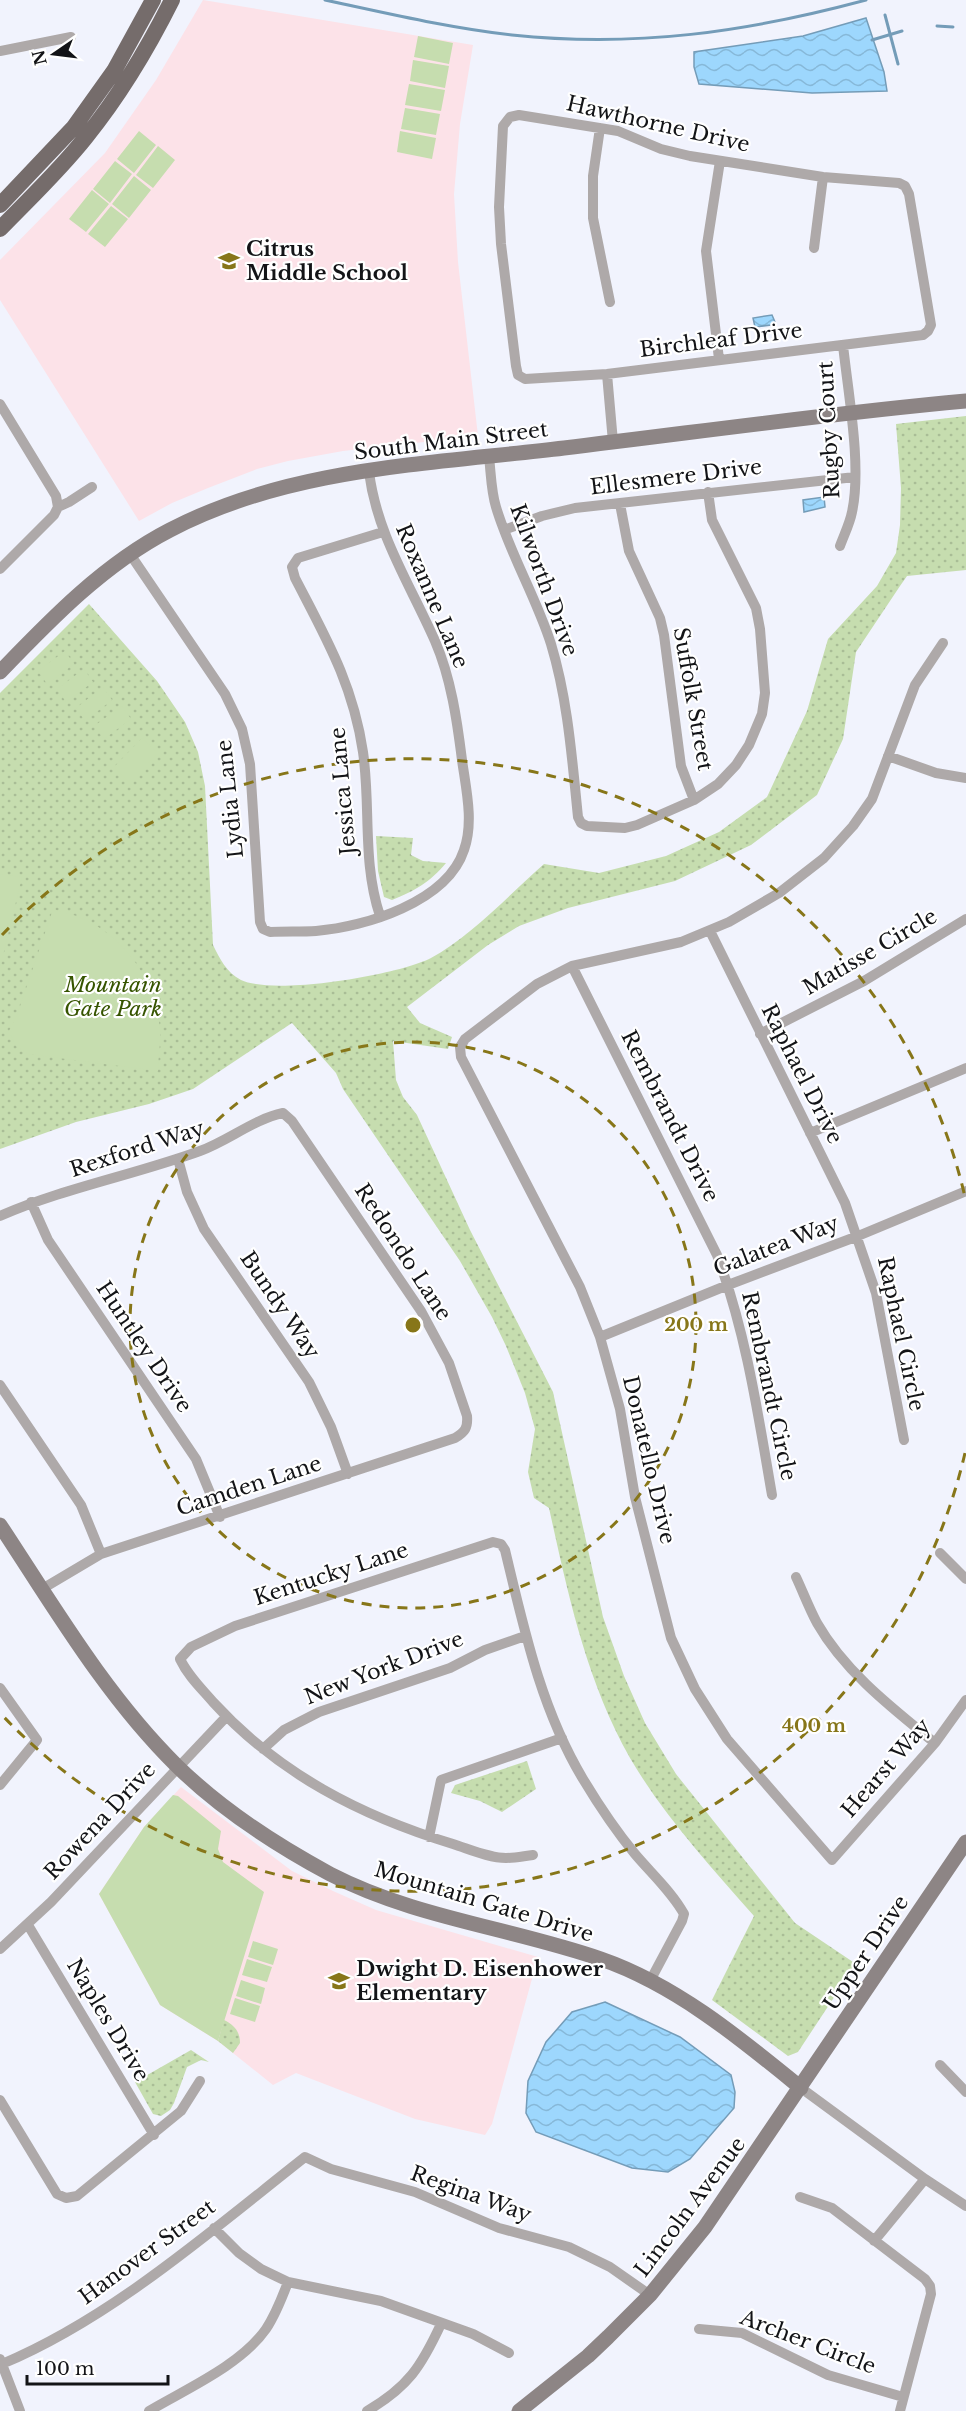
<svg xmlns="http://www.w3.org/2000/svg" width="966" height="2411" viewBox="0 0 966 2411" font-family="'Libre Baskerville',serif">
<style>
.education{fill:#fce2e8}
.park{fill:url(#park-dots)}
.pitch{fill:#c6ddaf}
.water{fill:url(#water-waves);stroke:#749cb8;stroke-width:1.5}
.lines{fill:none;stroke-linecap:round;stroke-linejoin:round}
.stream{stroke:#749cb8;stroke-width:3}
.minor{stroke:#aea9a9;stroke-width:10}
.secondary{stroke:#8d8585;stroke-width:15}
.primary{stroke:#756c6b;stroke-width:16}
.ring{fill:none;stroke:#877619;stroke-width:3;stroke-dasharray:10 8}
.labels{text-anchor:middle;stroke-width:4.5;stroke-linejoin:round;paint-order:stroke}
.street-label{font-size:21px;fill:#131417;stroke:#fff}
.poi-label{font-size:21px;font-weight:bold;fill:#131417;stroke:#fff;text-anchor:start}
.park-label{font-size:21px;font-style:italic;fill:#365400;stroke:#fff}
.centre{fill:#877619;stroke:#fff;stroke-width:3}
.ring-label{font-size:18px;text-anchor:middle;font-weight:bold;fill:#877619;stroke:#fff;stroke-width:4.5;stroke-linejoin:round;paint-order:stroke}
</style>
<defs>
<pattern id="park-dots" width="8" height="8" patternUnits="userSpaceOnUse" patternTransform="scale(1.5)"><rect width="8" height="8" fill="#c6ddaf"/><path d="M2 2h.1M6 6h.1" fill="none" stroke="#a9bd96" stroke-width="1.8" stroke-linecap="round"/></pattern>
<pattern id="water-waves" width="16" height="10" patternUnits="userSpaceOnUse" patternTransform="scale(1.5)"><rect width="16" height="10" fill="#9dd7fd"/><path d="M0 5q4-4 8 0t8 0" fill="none" stroke="#86b8d8"/></pattern>
</defs>
<rect width="100%" height="100%" fill="#f1f3fd"/>
<path class="education" d="M203,0L473,45L460,124L454,194L458,262L478,436L343,451L288,461L257,469L208,488L172,503L139,521L0,300V260L105,153L156,80Z
M181,1787L292,1871L333,1891L376,1910L538,1957L492,2124L485,2135L415,2119L296,2073L273,2085L218,2041L160,2005L99,1894L144,1827Z"/>
<path class="park" d="M966,416V570L907,576L900,586L856,652L843,739L817,795L751,845L675,881L568,908L519,926L488,945L407,1007L420,1023L452,1037L448,1049L393,1041L396,1080L403,1097L417,1115L470,1230L553,1392L603,1617L624,1676L645,1723L676,1774L795,1923L856,1964L798,2052L788,2056L712,2000L754,1916C710,1866 664,1816 630,1758C586,1680 568,1594 549,1508L534,1498L528,1472L535,1429L525,1393L506,1346L492,1317L460,1261L343,1089L336,1073L292,1023L193,1089L149,1104L76,1122L0,1149V693L89,604L157,681L185,722L198,752L205,786L213,945C220,959 226,972 241,980C275,996 398,975 431,958C470,937 510,894 544,864L599,873L666,856L719,832L767,797L807,711L828,639L877,586L896,553L900,525L901,488L896,424Z
M376,836L413,838L411,855L423,861L446,863C430,882 415,891 392,900L384,897L378,871Z
M527,1761L536,1789L502,1812L480,1801L451,1793L455,1785Z
M224,2020C234,2025 240,2031 240,2043L233,2053L218,2041Z
M191,2050L209,2062L201,2060L187,2067L174,2103L170,2110L161,2116L153,2114L135,2082Z"/>
<path class="pitch" d="M418,36L453,43L449,64L414,57Z
M413,60L449,66L445,88L410,81Z
M409,84L445,90L441,111L405,105Z
M405,108L440,114L436,135L401,129Z
M139,131L156,145L134,173L117,159Z
M400,131L436,138L432,159L397,152Z
M158,146L175,160L153,188L136,175Z
M115,161L132,174L110,203L93,189Z
M134,176L151,190L129,218L112,204Z
M92,190L109,204L86,232L69,219Z
M111,206L128,219L105,247L88,234Z
M65,651L74,664L47,684L38,671Z
M84,669L93,682L66,702L57,689Z
M103,687L112,700L85,721L76,708Z
M122,706L131,719L104,739L94,726Z
M142,738L158,753L129,782L114,767Z
M0,874L22,877L0,968Z
M53,909C64,913 77,915 88,921C130,943 155,983 160,1029C161,1043 158,1057 158,1071L28,1054L16,1046L9,1031L17,1015Z
M173,1795L178,1796L221,1831L218,1849L223,1862L264,1892L218,2041L160,2005L99,1894L144,1827Z
M253,1941L278,1949L273,1965L248,1957Z
M247,1959L272,1967L267,1982L242,1975Z
M241,1980L265,1988L261,2004L236,1996Z
M235,1998L260,2006L255,2022L230,2014Z"/>
<path class="water" d="M866,18L884,72L887,91L812,93L699,84L694,67V52L803,36Z
M772,315L775,322L771,325L755,327L753,318Z
M824,497L825,507L804,512L803,500Z
M605,2002L680,2037L731,2075L735,2092L734,2108L690,2159L668,2172L632,2168L536,2132L526,2113L528,2081L546,2042L572,2012Z"/>
<g class="lines">
<path class="stream" d="M325,0C386,13 449,28 512,35C636,48 747,32 866,0
M885,15L898,64
M937,26L953,27
M872,40L902,31"/>
<path class="minor" d="M0,51L71,37
M519,115L618,131L661,149L690,156L823,177L899,183L905,186L909,194L931,325L928,331L923,335L607,374L525,379L518,375L516,366L501,244L499,207L503,126L510,117Z
M600,128L593,176V218L610,302
M814,248L823,177
M719,359L706,251L720,161
M607,374L613,442
M0,404L56,496L58,507
M489,457C491,473 491,491 496,507C510,554 536,597 551,644C568,700 572,759 578,817L581,823L587,826L625,828L637,825L694,800L718,784L736,765L749,745L762,714L765,693L760,629L756,608L712,520L708,492
M620,504L629,551L660,618L664,635L681,766L694,800
M504,530L542,516L575,508L855,477
M840,546C844,535 850,523 852,512C862,466 848,393 843,345
M130,554L225,694L242,729L250,764L260,922L263,929L270,932C285,931 300,932 316,931C365,927 447,902 464,850C474,822 466,789 462,760C457,720 451,678 435,641C410,584 377,535 369,472
M0,569L54,515L58,507L69,502L92,487
M943,643L915,685L872,799L853,826L824,858L779,893L729,922L681,942L572,966L537,984L465,1039L460,1047L461,1057L580,1287L600,1337L620,1409L635,1497L671,1638L695,1689L727,1739L832,1860L935,1743L966,1700
M888,756L936,773L966,778
M380,916C362,862 371,807 363,752C353,684 326,638 295,578L292,567L298,558L383,532
M710,931L845,1203L876,1293L904,1440
M572,966L717,1255C746,1332 758,1414 772,1495
M760,1034L864,981L966,919
M810,1133L966,1068
M178,1159L187,1192L204,1229L309,1382L331,1427L348,1474
M31,1202L48,1240L196,1459L220,1517
M0,1216C64,1188 134,1175 200,1151C228,1141 254,1119 283,1113L292,1121L421,1311L449,1363L467,1416C468,1428 465,1432 455,1438L101,1554L42,1589
M600,1337L728,1285L858,1236L966,1191
M0,1385L81,1505L101,1554
M940,1553L966,1579
M796,1577C803,1592 809,1608 817,1623C845,1672 892,1708 935,1743
M0,1688L37,1740L0,1785
M263,1749L284,1730L319,1712L450,1668L485,1650L525,1636
M429,1837L441,1780L562,1738
M533,1855C524,1856 515,1858 506,1858C489,1858 469,1849 453,1844C361,1816 279,1774 213,1702C201,1688 188,1676 180,1659L191,1647L235,1626L493,1542L501,1544L505,1550C524,1629 541,1709 583,1779C598,1804 616,1831 635,1854C651,1873 672,1892 684,1914L682,1921L650,1981
M28,1925L154,2135
M0,1949L51,1902L226,1717
M940,2065L966,2092
M801,2088L925,2179L966,2206
M0,2100L57,2194L66,2198L77,2196L181,2111L200,2081
M800,2197L832,2208L925,2279L930,2286L931,2294L900,2411
M214,2228L239,2253L261,2269L288,2282L381,2301L473,2334L509,2353
M874,2241L925,2179
M699,2329L742,2333L828,2375L903,2397
M0,2359L20,2411
M2,2364C112,2318 212,2230 305,2157L331,2169L415,2192L499,2228L569,2247L610,2267L650,2295
M149,2411C186,2389 241,2365 266,2329C276,2314 282,2298 288,2282
M367,2411C408,2387 421,2367 441,2324"/>
<path class="secondary" d="M0,672C51,619 104,564 170,530C290,467 432,464 564,448C698,432 832,413 966,401
M0,1525C54,1607 106,1696 177,1766C221,1809 276,1845 330,1874C415,1918 512,1928 601,1959C676,1985 741,2039 801,2088
M519,2411L588,2356L608,2337L650,2295L705,2227L966,1842"/>
<path class="primary" d="M0,205L74,127L114,71L153,0
M0,229C29,199 60,170 86,137C120,95 148,48 172,0"/>
</g>
<g class="ring">
<circle cx="413" cy="1325" r="283"/>
<path d="M965 1453A567 567 0 0 1 2 1715M2 935A567 567 0 0 1 965 1197"/>
</g>
<defs>
<symbol id="school-bare" viewBox="-9 -9 18 18"><path d="M0-5L7-2L0 1L-7-2ZM-4 1L0 2.5L4 1V4Q0 6-4 4Z" fill="#877619" stroke="#fff" stroke-width="2.5" paint-order="stroke"/></symbol>
</defs>
<g fill-rule="evenodd">
<use href="#school-bare" x="214" y="246" width="30" height="30"/>
<use href="#school-bare" x="324" y="1966" width="30" height="30"/>
</g>
<g class="labels">
<g class="street-label">
<text transform="translate(658 124) rotate(13)" y="7">Hawthorne Drive</text>
<text transform="translate(721 340) rotate(-7)" y="7">Birchleaf Drive</text>
<text transform="translate(829 430) rotate(-93)" y="7">Rugby Court</text>
<text transform="translate(451 441) rotate(-7)" y="7">South Main Street</text>
<text transform="translate(676 477) rotate(-7)" y="7">Ellesmere Drive</text>
<text transform="translate(544 580) rotate(70)" y="7">Kilworth Drive</text>
<text transform="translate(432 596) rotate(67)" y="7">Roxanne Lane</text>
<text transform="translate(693 699) rotate(80)" y="7">Suffolk Street</text>
<text transform="translate(343 791) rotate(-95)" y="7">Jessica Lane</text>
<text transform="translate(230 799) rotate(-96)" y="7">Lydia Lane</text>
<text transform="translate(870 952) rotate(-30)" y="7">Matisse Circle</text>
<text transform="translate(802 1074) rotate(63)" y="7">Raphael Drive</text>
<text transform="translate(670 1116) rotate(63)" y="7">Rembrandt Drive</text>
<text transform="translate(137 1149) rotate(-18)" y="7">Rexford Way</text>
<text transform="translate(776 1246) rotate(-21)" y="7">Galatea Way</text>
<text transform="translate(403 1252) rotate(57)" y="7">Redondo Lane</text>
<text transform="translate(280 1305) rotate(56)" y="7">Bundy Way</text>
<text transform="translate(901 1334) rotate(78)" y="7">Raphael Circle</text>
<text transform="translate(144 1347) rotate(56)" y="7">Huntley Drive</text>
<text transform="translate(769 1386) rotate(78)" y="7">Rembrandt Circle</text>
<text transform="translate(649 1460) rotate(77)" y="7">Donatello Drive</text>
<text transform="translate(249 1486) rotate(-18)" y="7">Camden Lane</text>
<text transform="translate(331 1574) rotate(-18)" y="7">Kentucky Lane</text>
<text transform="translate(384 1668) rotate(-21)" y="7">New York Drive</text>
<text transform="translate(886 1768) rotate(-49)" y="7">Hearst Way</text>
<text transform="translate(100 1821) rotate(-47)" y="7">Rowena Drive</text>
<text transform="translate(484 1902) rotate(17)" y="7">Mountain Gate Drive</text>
<text transform="translate(866 1953) rotate(-56)" y="7">Upper Drive</text>
<text transform="translate(108 2020) rotate(59)" y="7">Naples Drive</text>
<text transform="translate(471 2194) rotate(20)" y="7">Regina Way</text>
<text transform="translate(690 2207) rotate(-53)" y="7">Lincoln Avenue</text>
<text transform="translate(147 2252) rotate(-36)" y="7">Hanover Street</text>
<text transform="translate(808 2342) rotate(21)" y="7">Archer Circle</text>
</g>
<g class="poi-label">
<text x="246" y="256">Citrus<tspan x="246" dy="24">Middle School</tspan></text>
<text x="356" y="1976">Dwight D. Eisenhower<tspan x="356" dy="24">Elementary</tspan></text>
</g>
<g class="park-label">
<text x="113" y="992">Mountain<tspan x="113" dy="24">Gate Park</tspan></text>
</g>
</g>
<circle cx="413" cy="1325" r="9" class="centre"/>
<g class="ring-label">
<text x="696" y="1331">200 m</text>
<text x="814" y="1732">400 m</text>
</g>
<g transform="translate(54 54) rotate(256)" stroke="#ffffff" stroke-width="4.5" paint-order="stroke">
<path d="M0-4.5L10 22L0 15L-10 22Z" fill="#131417"/>
<text y="-9" font-size="16" font-weight="bold" text-anchor="middle" fill="#131417">N</text>
</g>
<path d="M27 2375v9h141v-9" fill="none" stroke="#131417" stroke-width="3"/>
<text x="36" y="2375" font-size="18" fill="#131417" stroke="#ffffff" stroke-width="4.5" paint-order="stroke">100 m</text>
</svg>
